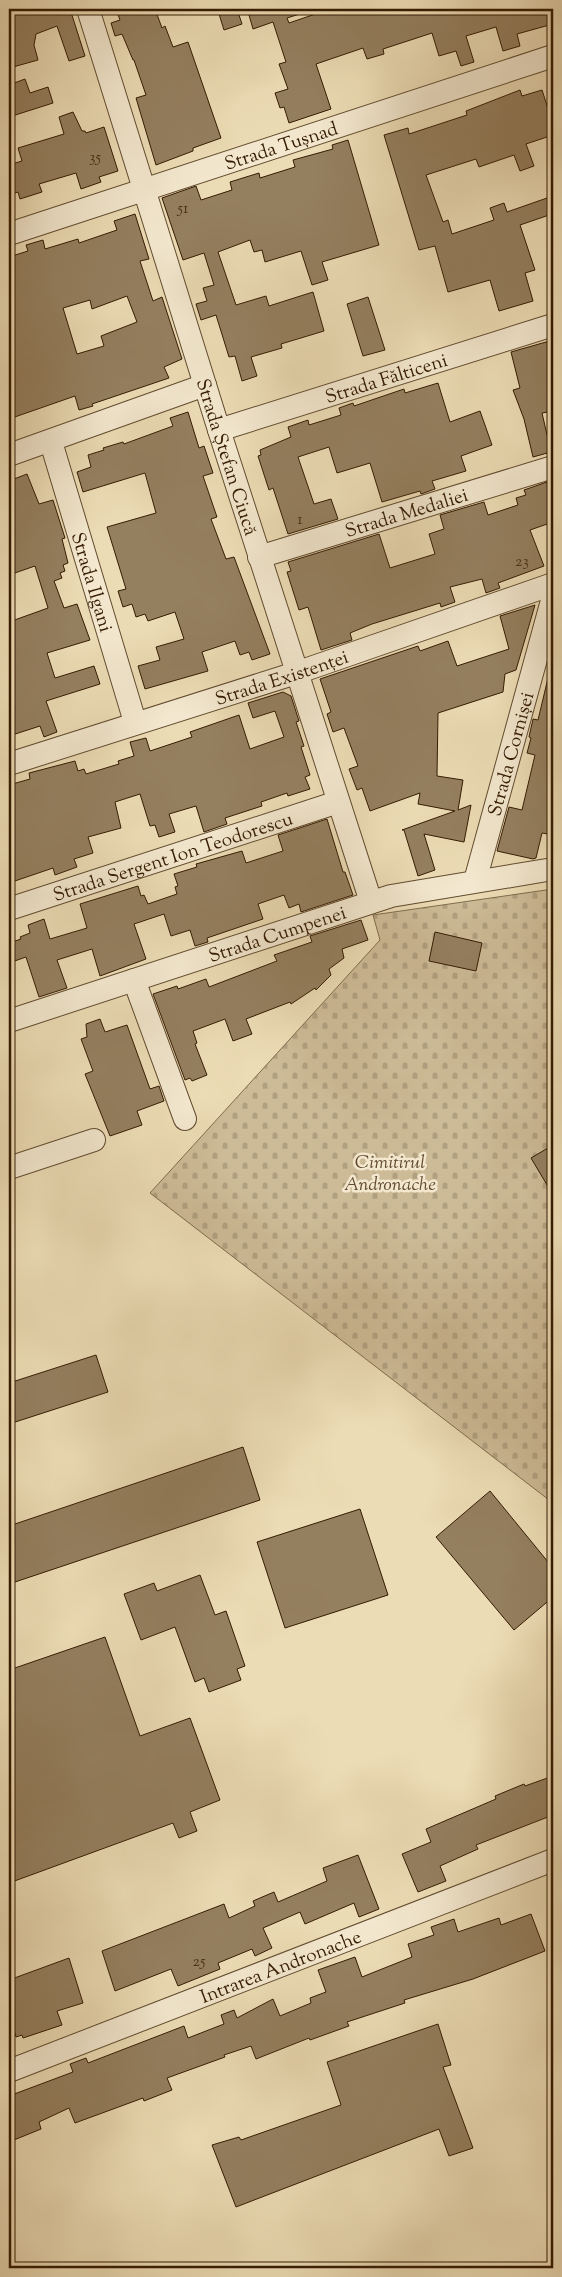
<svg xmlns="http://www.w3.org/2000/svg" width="562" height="2277" viewBox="0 0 562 2277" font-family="'Sorts Mill Goudy',serif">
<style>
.cemetery{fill:url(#cemetery-stones);stroke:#806b4c}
.building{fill:#947f5f;stroke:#341b02;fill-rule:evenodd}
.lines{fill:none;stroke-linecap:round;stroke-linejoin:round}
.minor-casing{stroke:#624b2f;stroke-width:24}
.minor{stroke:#f3e8cf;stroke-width:22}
.labels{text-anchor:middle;stroke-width:5;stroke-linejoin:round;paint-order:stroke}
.number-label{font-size:16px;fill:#4c3419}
.street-label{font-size:19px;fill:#341b02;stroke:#f3e8cf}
.park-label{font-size:19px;font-style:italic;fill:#624b2f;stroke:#f3e8cf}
</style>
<defs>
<pattern id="cemetery-stones" width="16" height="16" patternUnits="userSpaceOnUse" patternTransform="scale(1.25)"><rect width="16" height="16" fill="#cdbb97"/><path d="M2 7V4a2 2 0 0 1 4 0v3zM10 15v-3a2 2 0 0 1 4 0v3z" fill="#b1a080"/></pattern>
</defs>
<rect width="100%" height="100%" fill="#ecdcb5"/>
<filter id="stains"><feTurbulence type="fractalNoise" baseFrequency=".004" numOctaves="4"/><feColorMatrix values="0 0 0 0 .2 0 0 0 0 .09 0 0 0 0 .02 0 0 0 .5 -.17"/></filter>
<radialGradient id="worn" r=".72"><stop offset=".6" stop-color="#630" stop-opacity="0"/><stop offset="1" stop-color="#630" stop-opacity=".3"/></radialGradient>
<path class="cemetery" d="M553,889V1503L150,1193L380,940L373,915Z"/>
<path class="building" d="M9,9H70L85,56L69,61L57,26L36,34L34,45L38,60L13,67L9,41L14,39L9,18Z
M116,9H155L162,28L165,26L173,47L188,42L221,138L193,148V151L156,165L136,98L146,95L134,60H133L122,34L115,36L111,23L120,20Z
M237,9L242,24L224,30L219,14Z
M269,9H306V12L287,18L289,23L330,9H553V24L517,34L520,46L503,51L496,27L466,36L474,62L461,66L456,51L439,56L432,33L383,49L384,54L367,59L363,48L316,64L331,109L289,123L284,107L280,108L275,93L288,89L279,64L286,62L273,22L253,29L249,15Z
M25,79L30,93L48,87L53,103L9,117V85Z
M520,90L522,96L542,90L553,124V135L526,144L534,166L520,171L514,155L479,167L476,159L426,175L443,222L448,220L452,234L494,220L490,208L504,203L507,212L547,198L552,214L520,225L535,270L525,273L533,301L499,311L490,280L448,292L435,246L419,250L384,135L408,128L409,134L467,115L466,111Z
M73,112L82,131H85L86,133L104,127L118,171L99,177L101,182L81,189L76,173L39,184L42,192L20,199L18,192L9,195V165L22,161L18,148L64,134L59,117Z
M348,140L379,245L322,262L328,280L312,285L301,251L265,262L262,250L254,252L250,240L218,252L236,305L266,296L269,306L313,292L324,331L281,344L282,348L251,357L257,376L242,381L235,356L229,357L216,315L201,320L196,304L207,301L203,288L214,285L204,253L183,260L162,198L196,186L201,200L232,190L230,182L259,173L260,178L295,167L293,160L333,149L332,145Z
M135,214L149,259L140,261L153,301L162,297L182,359L164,367L169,378L92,404L93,406L79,410L75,396L9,419V257L28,251L26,245L43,240L45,249L78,239L79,243L117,230L114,221ZM127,296L137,322L101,336L104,346L77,354L63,308L90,300L92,309Z
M368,297L385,350L363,356L347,304Z
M553,340V411L542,413L551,452L533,457L524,419L513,390L520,388L511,352Z
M438,383L450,422L480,411L492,445L461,456L466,471L432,481L435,489L421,494L420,491L382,502L370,463L337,473L329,447L298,457L314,504L331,499L338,519L288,534L273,488L269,490L258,456L261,455L260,450L291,437L288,427L308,420L309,425L341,415L339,408L353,403L354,406L404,389L405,393Z
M188,412L199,448L204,446L213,473L203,476L217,517L211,519L226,559L234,557L270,654L252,660L249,652L240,655L235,641L202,652L208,671L145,689L138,666L160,660L156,647L184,639L175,612L148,621L145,614L136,617L132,604L123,607L118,591L126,589L107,527L156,513L145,473L83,492L77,472L91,467L88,455L104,450L103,448L123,442L124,444L173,426L170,418Z
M27,474L39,504L53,500L65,538L62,539L68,563L63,565L65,571L60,573L62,578L54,581L64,608L77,604L90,640L47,653L55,678L94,666L100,684L46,701L57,732L44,737L40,726L9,736V711L15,709L9,692V622L48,608L35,566L9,575V481Z
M547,482L550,492L553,491V522L530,530L544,566L498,583L500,588L486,593L482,579L450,587L455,602L441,607L440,603L372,624L350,633L352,640L321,650L308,607L299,610L287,572L291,571L288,562L379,534L390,568L435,554L429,534L444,529L440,515L484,502L488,515L518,505L516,498L526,495L524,490Z
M535,605L516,670L505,674L503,692L438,713L437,776L463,780L458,810L471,805L464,842L424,834L435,870L418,876L404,830H402L455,811L418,804L420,793L370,811L362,788L357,790L349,769L358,766L344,728L333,732L327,714L331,712L320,679L418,646L420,651L448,641L457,666L509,649L500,616Z
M548,678L553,679V791L549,813L553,814V835L542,833L536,858L533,859L497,851L509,807L522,810L535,755L527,753L531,738L529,737L533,719L538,720Z
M283,692L291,696L299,721L296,722L304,746L301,747L310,775L305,777L310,789L288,796L287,793L261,802L262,806L225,818L227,824L204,832L196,806L169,814L175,832L159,837L155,825L150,826L140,794L115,802L121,828L88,837L93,853L74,859L77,867L55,875L53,868L9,883V785L30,779L29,773L75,761L78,771L84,769L86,774L119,764L118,761L134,756L130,742L146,738L150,751L192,737L190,732L239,715L250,749L284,737L275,711L253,718L248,703Z
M327,819L343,872H345L353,895L301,912L299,904L289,908L284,895L258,904L263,919L207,938L208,942L195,946L190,930L171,936L164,914L134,924L146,959L100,976L92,949L57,960L67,988L39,997L26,957L9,963V943L21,939L20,937L30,933L28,925L44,919L50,939L87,928L80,904L138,886L141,896L144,895L148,904L177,894L175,887L178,886L174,874L197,867L196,864L242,851L246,863L283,851L278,835Z
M361,920L368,940L342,949L344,958L329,969L331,975L316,990L315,988L291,1004L290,1002L246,1019L252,1034L233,1041L225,1019L193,1031L197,1043L195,1044L207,1075L192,1081L190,1078L185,1080L153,994L177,986L178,989L206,979L209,987L277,961L274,955L312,942L310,936Z
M435,932L482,943L476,971L429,961Z
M100,1019L105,1032L127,1025L150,1089L159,1086L164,1101L137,1111L142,1125L110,1136L85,1074L93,1071L81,1039L87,1037L86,1024Z
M553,1145V1195L531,1158Z
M96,1355L108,1392L9,1424V1383Z
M243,1447L260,1500L9,1584V1526Z
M490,1491L553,1568V1597L514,1630L436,1537Z
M360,1509L388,1595L285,1628L257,1542Z
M200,1575L215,1615L226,1611L245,1666L237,1669L241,1680L209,1692L204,1678L195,1682L175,1627L141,1640L124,1594L154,1583L157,1591Z
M105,1637L140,1736L190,1718L220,1800L190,1812L197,1831L179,1838L173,1823L9,1883V1670Z
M553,1776V1815L476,1845L478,1849L440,1866L446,1881L418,1892L402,1854L431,1842L426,1829L496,1799L495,1796L524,1784L525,1786Z
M358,1855L379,1909L359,1917L354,1903L305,1924L300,1912L263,1928L272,1948L255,1956L252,1949L218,1963L220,1969L178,1986L171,1969L115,1991L102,1951L224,1904L229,1918L255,1906L253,1901L274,1892L278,1902L327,1881L323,1868Z
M531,1914L545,1951L473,1979L404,2000L405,2003L347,2022L349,2026L310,2040L309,2038L256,2059L251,2046L224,2055L225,2057L167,2078L172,2090L144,2101L143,2098L75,2123L69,2108L39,2122L41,2129L9,2142V2096L73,2072L70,2064L86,2058L88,2063L184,2026L188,2038L224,2024L221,2015L234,2010L237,2018L273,1999L280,2016L311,2003L310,1998L326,1992L318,1970L355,1957L362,1977L412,1957L408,1944L434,1935L431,1927L454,1919L458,1932L499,1918L501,1925Z
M69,1958L83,2003L57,2011L62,2025L23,2038L22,2035L16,2037L9,2013V1980Z
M438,2024L451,2065L443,2067L473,2148L449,2156L439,2129L236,2207L212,2145L239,2137L241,2140L341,2105L327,2062Z"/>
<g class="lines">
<defs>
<g id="minor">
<path id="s1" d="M88,9L219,430L371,902"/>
<path id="s2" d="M9,234L553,56"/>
<path id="s3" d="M219,430L553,325"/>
<path id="s4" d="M51,442L135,722"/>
<path d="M9,455L205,385"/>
<path id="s5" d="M259,557L553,467"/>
<path id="s6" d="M9,764L296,673L553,584"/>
<path id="s7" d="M475,881L553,597"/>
<path id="s8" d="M9,909L338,802"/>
<path d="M134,980L185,1119"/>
<path id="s9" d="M9,1021L391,896L553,869"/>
<path d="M9,1168L94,1140"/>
<path id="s10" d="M9,2071L553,1860"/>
</g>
</defs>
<use href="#minor" class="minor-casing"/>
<use href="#minor" class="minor"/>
</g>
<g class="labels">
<g class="number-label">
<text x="95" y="162">35</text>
<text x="183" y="213">51</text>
<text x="300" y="524">1</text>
<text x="522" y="566">23</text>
<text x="199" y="1966">25</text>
</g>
<g class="street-label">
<text dy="7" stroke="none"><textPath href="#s2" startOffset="286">Strada Tușnad</textPath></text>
<text dy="7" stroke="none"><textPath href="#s3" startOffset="175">Strada Fălticeni</textPath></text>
<text dy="7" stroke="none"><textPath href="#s1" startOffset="469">Strada Ștefan Ciucă</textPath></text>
<text dy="7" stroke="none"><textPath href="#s5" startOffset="154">Strada Medaliei</textPath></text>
<text dy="7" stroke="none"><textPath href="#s4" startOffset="146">Strada Ilgani</textPath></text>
<text dy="7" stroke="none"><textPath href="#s6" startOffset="286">Strada Existenței</textPath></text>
<text dy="7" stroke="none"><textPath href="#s7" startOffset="132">Strada Cornișei</textPath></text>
<text dy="7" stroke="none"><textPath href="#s8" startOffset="172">Strada Sergent Ion Teodorescu</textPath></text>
<text dy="7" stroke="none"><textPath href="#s9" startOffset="282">Strada Cumpenei</textPath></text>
<text dy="7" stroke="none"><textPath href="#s10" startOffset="291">Intrarea Andronache</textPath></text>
</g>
<g class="park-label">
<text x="390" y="1168">Cimitirul<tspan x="390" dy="22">Andronache</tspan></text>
</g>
</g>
<rect width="562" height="2277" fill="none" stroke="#ecdcb5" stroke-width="30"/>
<rect x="10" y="10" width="542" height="2257" fill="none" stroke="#341b02" stroke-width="2.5"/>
<rect x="15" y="15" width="532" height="2247" fill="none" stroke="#341b02"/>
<rect width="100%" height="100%" filter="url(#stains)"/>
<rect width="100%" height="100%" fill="url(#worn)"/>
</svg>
